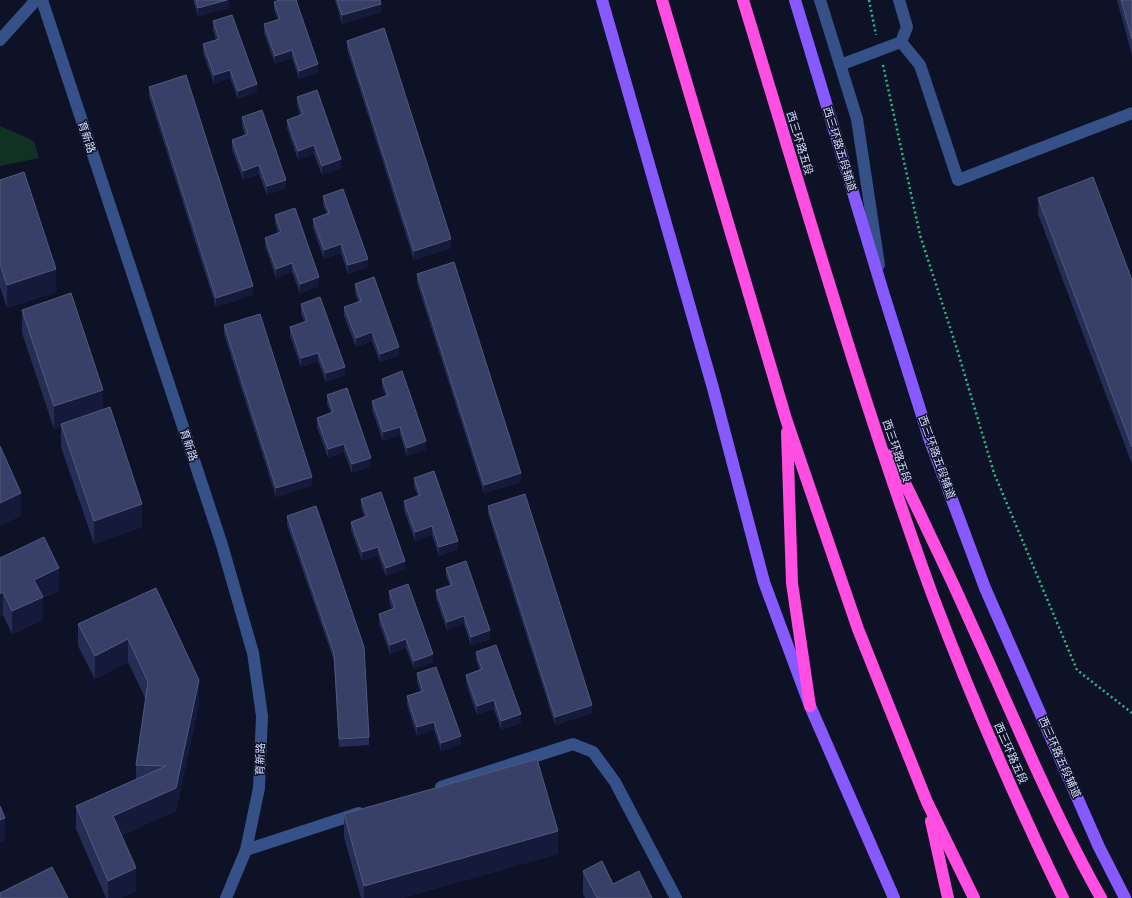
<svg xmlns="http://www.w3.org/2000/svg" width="1132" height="898" viewBox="0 0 1132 898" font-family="'Fira Sans','Noto Sans SC',sans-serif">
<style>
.green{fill:#103124}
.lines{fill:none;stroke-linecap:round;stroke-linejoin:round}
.path{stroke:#28be80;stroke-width:2.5;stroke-dasharray:2 3;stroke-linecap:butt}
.minor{stroke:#365088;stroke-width:12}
.major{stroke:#875aff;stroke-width:12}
.highway{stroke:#ff4ee1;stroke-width:12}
.wall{fill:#262d55}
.shaded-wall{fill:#151a3a}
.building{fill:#394067;stroke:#51597f}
.labels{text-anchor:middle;stroke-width:3;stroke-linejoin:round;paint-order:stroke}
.street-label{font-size:11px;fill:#d3ddff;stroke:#0e1226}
</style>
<rect width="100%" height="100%" fill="#0e1226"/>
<path class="green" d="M0,126L34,141L39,158L0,166Z"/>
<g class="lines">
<path class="path" d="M869,0L876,35
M883,65L920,235L957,349L994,473L1077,670L1132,713"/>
<path class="minor" d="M42,0L222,545L253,653L262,716L259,788L246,850L226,898
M820,0L857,119L879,265
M0,40L36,0
M901,42L920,65L958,180L1132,113
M840,65L901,42L907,27L899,0
M441,787L573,744L593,752L615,782L676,898
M246,850L359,813"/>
<path class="major" d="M602,0L713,388L764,582L810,706L894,898
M795,0L883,292L929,438L985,588L1099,847L1125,898"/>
<path class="highway" d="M662,0L786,419L858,629L927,802L974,898
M743,0C804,199 861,399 932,594C971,698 1015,799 1063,898
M787,432L792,583L810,706
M891,455C925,523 958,593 989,663C1024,742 1059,823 1101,898
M931,821L948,898"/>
</g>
<path class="wall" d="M193,0H229V8L198,16Z
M335,0H380L381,12L342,24Z
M1117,0H1132V55Z
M274,2L318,73L299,79L292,58L275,64L264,33V24L278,20L274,10Z
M213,21L257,92L238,99L230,78L214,84L203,53V44L216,40L213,30Z
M347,41L451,248L414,260L347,49Z
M149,87L253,295L216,307L149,96Z
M297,97L341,168L322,175L314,154L298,160L287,128V120L300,115L297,105Z
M242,117L286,188L267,195L259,174L243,180L232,149V140L245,135L242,126Z
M0,180L56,292L7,308L0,287Z
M323,196L368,267L348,274L341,253L324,259L313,228V219L327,214L323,205Z
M1038,198L1132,280V464L1038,214Z
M275,215L319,286L300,293L292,272L276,278L265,246V238L278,233L275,223Z
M417,274L521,482L484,493L417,283Z
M355,284L399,355L380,362L372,341L356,347L344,316V307L358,302L355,293Z
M301,304L345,375L326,382L318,361L301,367L290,336V327L304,322L301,313Z
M22,310L103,410L142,527L94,544L61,447V427L54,429L22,333Z
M224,325L312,485L276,497L224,334Z
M382,379L426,449L407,456L400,435L383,441L372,410V401L386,396L382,387Z
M327,395L371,466L352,473L344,452L328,458L317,427V418L331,413L327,404Z
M414,478L458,549L439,556L432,535L415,541L404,510V501L418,496L414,487Z
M361,499L405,569L386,576L378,555L362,561L351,530V522L364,517L361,507Z
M488,506L592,713L555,725L488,514Z
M287,516L369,737V745L339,747L334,661L287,525Z
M0,558L59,591L43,598V620L12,634L3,615Z
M446,568L490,639L471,646L464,624L447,630L436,599V590L450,586L446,576Z
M156,588L199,703L176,811L122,835L136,891L121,898H106L76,829V806L136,779V765L146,700L128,662L95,679L78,646V624Z
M389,591L433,662L414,669L406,648L390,654L379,623V614L392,609L389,600Z
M476,652L521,723L501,730L494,709L477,715L466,683V675L480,670L476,660Z
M417,673L461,744L441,751L434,730L417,736L407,705V696L420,691L417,682Z
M344,814L558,854L402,898H361L344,837Z
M583,871L613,884L652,898H585L583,894Z"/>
<path class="shaded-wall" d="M227,0H229V8L198,16V8Z
M381,4V12L342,24V15Z
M292,50V58L275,64V56Z
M318,64V73L299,79V71Z
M230,70V78L214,84V75Z
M257,84V92L238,99V91Z
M314,145V154L298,160V151Z
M341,159V168L322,175V166Z
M259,165V174L243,180V171Z
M286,180V188L267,195V186Z
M451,239V248L414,260V251Z
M341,244V253L324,259V250Z
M368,259V267L348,274V265Z
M292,263V272L276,278V269Z
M56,269V292L7,308V285Z
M319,277V286L300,293V284Z
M253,286V295L216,307V298Z
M372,332V341L356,347V338Z
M399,347V355L380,362V354Z
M318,353V361L301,367V358Z
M345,367V375L326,382V373Z
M103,390V413L61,424V427L54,429V406Z
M400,427V435L383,441V432Z
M426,441V449L407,456V448Z
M344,444V452L328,458V449Z
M371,458V466L352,473V464Z
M521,473V482L484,493V485Z
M312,477V485L276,497V488Z
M21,493V516L0,526V503Z
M142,504V527L94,544V521Z
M432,526V535L415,541V532Z
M458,541V549L439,556V547Z
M378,547V555L362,561V552Z
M405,561V569L386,576V568Z
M59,568V591L43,598V620L12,634V611L34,580Z
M3,592V615L0,617V594Z
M464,616V624L447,630V622Z
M490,630V639L471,646V637Z
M128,639V662L95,679V656Z
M406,639V648L390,654V645Z
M433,654V662L414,669V661Z
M199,680V703L176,811L113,839V816L176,788Z
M494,700V709L477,715V706Z
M592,705V713L555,725V717Z
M521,714V723L501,730V721Z
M434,722V730L417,736V727Z
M461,736V744L441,751V743Z
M5,818V840L0,843V820Z
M558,831V854L402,898H364V886Z
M136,868V891L121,898H108V881Z"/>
<path class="building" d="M196,0H227L198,8Z
M279,0H296L318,64L299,71L292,50L275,56L264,24L280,19L274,2Z
M337,0H380L381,4L342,15Z
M1121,0H1132V39Z
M232,15L257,84L238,91L230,70L214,75L203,44L219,39L213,21Z
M384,28L451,239L414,251L347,41Z
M186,75L253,286L216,298L149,87Z
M317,90L341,159L322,166L314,145L298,151L287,120L303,114L297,97Z
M262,110L286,180L267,186L259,165L243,171L232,140L248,134L242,117Z
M24,172L56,269L7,285L0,264V180Z
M1093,177L1132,280V447L1038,198Z
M343,189L368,259L348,265L341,244L324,250L313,219L329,213L323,196Z
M295,208L319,277L300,284L292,263L276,269L265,238L281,232L275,215Z
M454,262L521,473L484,485L417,274Z
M374,277L399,347L380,354L372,332L356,338L344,307L361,301L355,284Z
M71,293L103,390L54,406L22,310Z
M320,297L345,367L326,373L318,353L301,358L290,327L307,321L301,304Z
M260,314L312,477L276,488L224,325Z
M402,371L426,441L407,448L400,427L383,432L372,401L388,395L382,379Z
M347,388L371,458L352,464L344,444L328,449L317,418L333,412L327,395Z
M110,407L142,504L94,521L61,424Z
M0,446L21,493L0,503Z
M434,471L458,541L439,547L432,526L415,532L404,501L420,495L414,478Z
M381,492L405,561L386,568L378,547L362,552L351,522L367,516L361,499Z
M525,494L592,705L555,717L488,506Z
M316,506L364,647L369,737L339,739L334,653L287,516Z
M44,537L59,568L34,580L43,597L12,611L3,592L0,594V558Z
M466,561L490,630L471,637L464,616L447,622L436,590L452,585L446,568Z
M408,584L433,654L414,661L406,639L390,645L379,614L395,608L389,591Z
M156,588L199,680L176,788L113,816L136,868L108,881L76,806L166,766L136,765L148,682L128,639L95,656L78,624Z
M496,645L521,714L501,721L494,700L477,706L466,675L482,669L476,652Z
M436,667L461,736L441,743L434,722L417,727L407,696L423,691L417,673Z
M537,759L558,831L364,886L344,814Z
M0,806L5,818L0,820Z
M602,861L613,884L639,871L652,898H597L583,871Z
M52,867L68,898H0V893Z"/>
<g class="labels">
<g class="street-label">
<text transform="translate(87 137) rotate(72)" y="4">育新路</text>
<text transform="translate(800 143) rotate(73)" y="4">西三环路五段</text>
<text transform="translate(840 149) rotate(73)" y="4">西三环路五段辅道</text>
<text transform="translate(189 445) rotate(72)" y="4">育新路</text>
<text transform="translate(897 451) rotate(71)" y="4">西三环路五段</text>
<text transform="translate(937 457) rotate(70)" y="4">西三环路五段辅道</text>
<text transform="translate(1011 753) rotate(66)" y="4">西三环路五段</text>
<text transform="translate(1060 757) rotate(66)" y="4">西三环路五段辅道</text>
<text transform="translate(260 759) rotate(-88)" y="4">育新路</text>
</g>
</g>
</svg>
